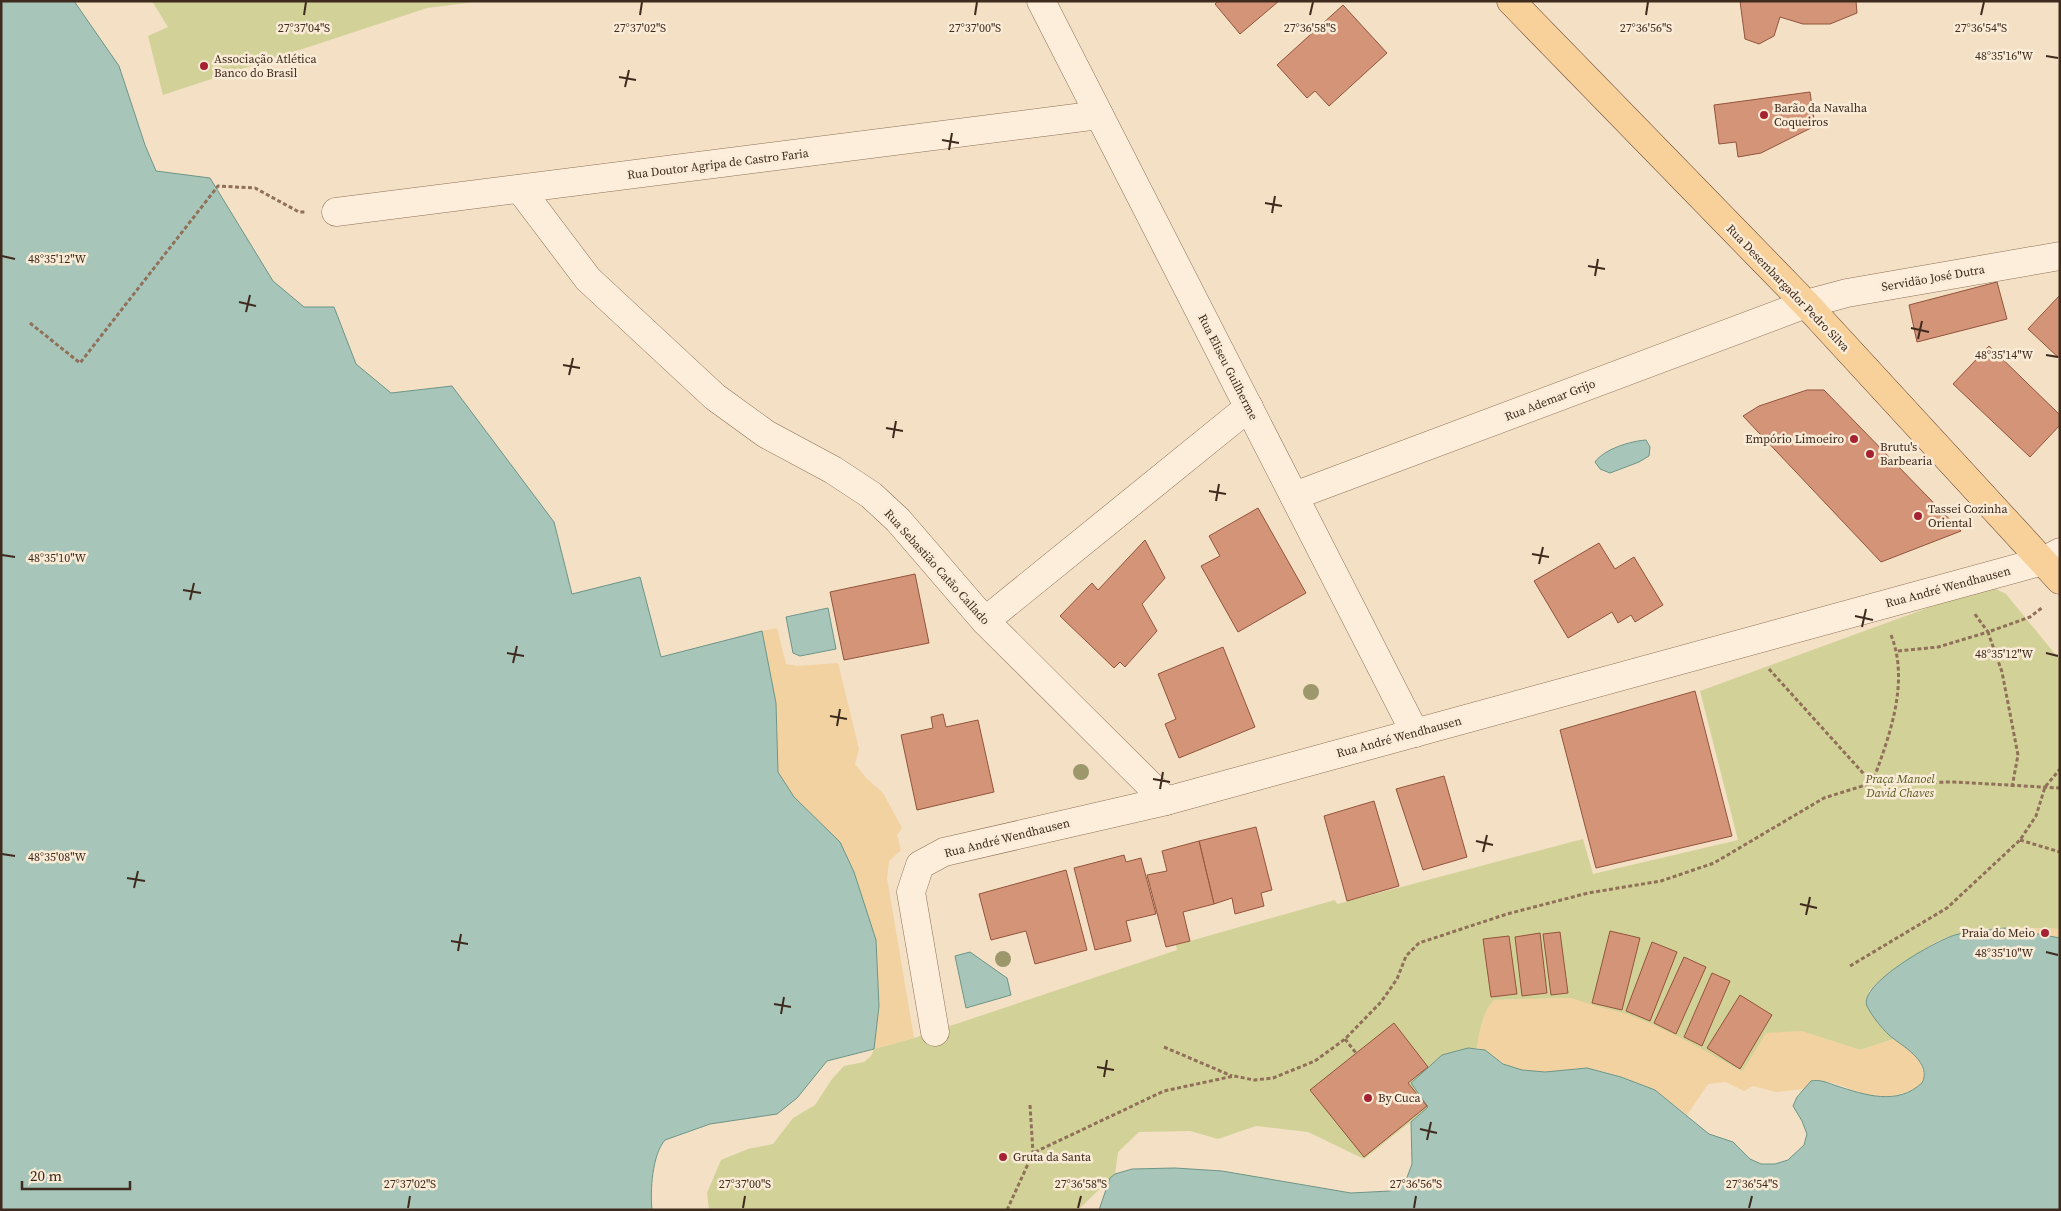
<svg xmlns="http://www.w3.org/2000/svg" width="2061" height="1211" viewBox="0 0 2061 1211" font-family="'Source Serif 4',serif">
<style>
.green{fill:#d2d298}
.sand{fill:#f1d2a0}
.water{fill:#a7c6b9;stroke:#6d9587}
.building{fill:#d49478;stroke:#92543c}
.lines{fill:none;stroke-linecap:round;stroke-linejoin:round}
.street-casing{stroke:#907059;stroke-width:29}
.primary-casing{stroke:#5e3e2d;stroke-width:29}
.path{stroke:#907059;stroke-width:3;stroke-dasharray:4 2.5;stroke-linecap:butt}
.street{stroke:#fceeda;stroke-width:28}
.primary{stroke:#f8d09a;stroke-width:28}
.tree{fill:#9c986c}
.ticks{fill:none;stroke:#3f2a1e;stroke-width:2}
.poi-dot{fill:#a52232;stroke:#f9ebd6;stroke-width:2}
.labels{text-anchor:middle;stroke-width:5;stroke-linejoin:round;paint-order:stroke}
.poi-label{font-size:12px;fill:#3f2a1e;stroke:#f9ebd6;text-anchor:start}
.street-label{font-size:12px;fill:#3f2a1e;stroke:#f9ebd6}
.park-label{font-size:12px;font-style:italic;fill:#555d23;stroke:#f9ebd6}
.ticks-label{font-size:12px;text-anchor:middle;fill:#3f2a1e;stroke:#f9ebd6;stroke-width:5;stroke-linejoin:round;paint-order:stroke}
</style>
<rect width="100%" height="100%" fill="#f3e0c5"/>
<g class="green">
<polygon points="152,1 483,1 427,8 163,95 148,36 168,27"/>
<path d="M 1985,587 L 1994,588 L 2006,594 L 2060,660 L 2060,929 C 2023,928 1980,924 1945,938 C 1932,943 1920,952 1909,960 C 1895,969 1881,979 1869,991 L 1867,1006 L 1882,1028 L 1894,1039 L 1860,1050 L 1801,1031 L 1743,1072 L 1686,1041 L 1629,1015 L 1595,1007 L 1571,998 L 1494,1000 C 1482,1013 1480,1031 1477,1048 L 1468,1048 L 1442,1055 L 1411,1083 L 1429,1107 L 1364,1159 L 1308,1132 L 1256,1126 L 1218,1139 L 1190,1131 L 1139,1132 L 1118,1152 L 1115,1174 L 1078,1210 L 709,1210 L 707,1193 L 721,1160 L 748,1149 L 773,1144 L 793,1118 L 815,1105 L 832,1079 L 844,1066 L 864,1062 L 871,1056 L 874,1049 L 914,1038 L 1177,950 L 1176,945 L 1335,900 L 1337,904 L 1583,839 L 1593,874 L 1738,840 L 1700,691 Z"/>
</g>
<g class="sand">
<polygon points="777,628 786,664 797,666 838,663 859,749 855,764 867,779 883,793 902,828 897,835 901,850 889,861 887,878 914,1038 874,1049 879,1006 876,940 854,872 840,842 794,797 778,772 776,703 762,631"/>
<polygon points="2005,928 2060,929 2060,938 2053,937"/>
<path d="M 1571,998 C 1590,1005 1610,1009 1629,1015 C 1669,1030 1706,1051 1742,1072 L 1766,1033 L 1801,1031 L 1860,1050 L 1894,1039 C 1909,1046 1924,1062 1924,1079 C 1921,1086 1916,1088 1909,1091 C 1865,1109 1848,1078 1811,1081 L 1804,1089 L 1776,1092 L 1753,1086 L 1744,1091 L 1726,1082 L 1708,1084 L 1687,1115 C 1657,1088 1619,1071 1579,1068 C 1574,1068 1569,1070 1564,1071 C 1550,1073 1535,1072 1521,1070 C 1502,1067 1494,1052 1477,1048 C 1480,1031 1482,1013 1494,1000 Z"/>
</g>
<g class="water">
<path d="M 1,1 L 74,1 L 119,66 L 145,145 L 156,171 L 210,178 L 273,281 L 304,307 L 334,307 L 356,364 L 391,393 L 452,386 L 554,522 L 572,594 L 640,577 L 661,657 L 762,631 L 776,703 L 778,772 L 794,797 L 840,842 L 854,872 L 876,940 L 879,1006 L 874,1049 L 827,1061 L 797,1098 L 777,1114 L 710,1124 L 665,1140 C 652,1155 650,1191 652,1210 L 1,1210 Z"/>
<path d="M 1646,440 L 1650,447 L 1649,456 L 1639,462 L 1610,473 L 1600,469 L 1595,462 C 1604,449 1631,441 1646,440 Z"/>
<polygon points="828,608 836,649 800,656 793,653 786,617"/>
<path d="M 2005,928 L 2060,938 L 2060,1210 L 1099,1210 L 1110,1178 L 1115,1174 L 1132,1169 L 1175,1168 L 1222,1171 L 1351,1193 L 1390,1191 L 1406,1180 L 1412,1164 L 1411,1122 L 1428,1107 L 1411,1083 L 1442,1055 L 1468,1048 L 1485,1050 L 1503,1064 L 1522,1070 L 1545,1072 L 1587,1068 L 1621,1077 L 1655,1090 L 1709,1134 L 1733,1142 L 1750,1159 L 1761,1164 L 1775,1164 L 1788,1160 L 1804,1145 L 1807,1134 L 1802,1121 L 1793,1106 L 1797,1097 L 1811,1081 C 1820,1079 1828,1083 1837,1086 C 1865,1095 1897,1106 1922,1083 C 1932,1064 1906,1048 1894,1039 C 1885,1033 1871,1015 1867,1006 C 1858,984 1937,940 1955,935 C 1971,930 1988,930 2005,928 Z"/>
<polygon points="970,952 1007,978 1011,995 966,1008 955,956"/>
</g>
<g class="building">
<polygon points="1218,1 1279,1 1240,34 1215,4"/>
<polygon points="1740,1 1856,1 1857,13 1830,24 1803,24 1780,17 1774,36 1759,44 1745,39"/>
<polygon points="1343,5 1387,53 1329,106 1315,91 1307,98 1277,65"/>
<polygon points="1810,92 1815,126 1761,153 1738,157 1736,142 1719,144 1714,105"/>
<polygon points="1997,282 2007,319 1917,342 1909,305"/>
<polygon points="2060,295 2060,359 2028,329"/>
<polygon points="1989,346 2060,415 2060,425 2030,457 1953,384"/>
<polygon points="1807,390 1824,390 1961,531 1881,562 1743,416 1759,406"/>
<polygon points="1258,508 1306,593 1238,632 1201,566 1220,556 1209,536"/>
<polygon points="1145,540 1165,578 1142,604 1157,631 1125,667 1120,662 1114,668 1060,616 1092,583 1098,590"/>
<polygon points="1599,543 1615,569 1634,557 1663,605 1635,622 1631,615 1618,623 1612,612 1568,638 1534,581"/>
<polygon points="915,574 929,643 844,660 830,592"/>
<polygon points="1223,647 1255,727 1179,758 1165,724 1176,719 1158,674"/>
<polygon points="1695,691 1732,836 1596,868 1560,730"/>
<polygon points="943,714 946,727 978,720 994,792 917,810 901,735 933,728 931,717"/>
<polygon points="1444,776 1467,857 1423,870 1396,789"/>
<polygon points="1374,801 1399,886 1347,901 1324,816"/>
<polygon points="1256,827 1272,890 1261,893 1264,906 1235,914 1232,898 1214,904 1199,841"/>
<polygon points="1199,841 1214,904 1183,912 1190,941 1166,947 1147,875 1167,871 1162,851"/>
<polygon points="1124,855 1126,862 1141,858 1156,914 1126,921 1131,941 1095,950 1074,868"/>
<polygon points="1066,870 1087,950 1035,964 1026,931 991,940 979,894"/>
<polygon points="1610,931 1640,938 1622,1010 1592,1003"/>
<polygon points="1560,932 1568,993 1551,995 1543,934"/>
<polygon points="1540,933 1547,993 1522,996 1515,937"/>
<polygon points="1509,936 1517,994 1491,997 1483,939"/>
<polygon points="1652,942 1677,952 1650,1021 1626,1011"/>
<polygon points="1684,957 1706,967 1676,1034 1654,1023"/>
<polygon points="1712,973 1730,981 1702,1046 1684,1037"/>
<polygon points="1740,995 1772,1015 1740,1069 1707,1048"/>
<polygon points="1394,1023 1428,1067 1408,1083 1427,1106 1364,1157 1310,1090"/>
</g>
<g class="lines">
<g class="street-casing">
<g id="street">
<polyline points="1041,1 1415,733"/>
<polyline points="520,189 588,279 715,397 766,434 833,470 871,495 898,520 985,621 1166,801"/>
<polyline points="336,212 1099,115"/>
<polyline points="1294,496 1806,304 1847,293 2060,256"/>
<polyline points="985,621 1249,407"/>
<polyline points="935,1032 911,892 920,865 944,852 1166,801 2043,561 2060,552"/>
</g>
</g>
<g class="primary-casing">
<polyline id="primary" points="1511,1 1806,304 2060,580"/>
</g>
<g class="path">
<polyline points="30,323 80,363 218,186 255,188 299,212 305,212"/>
<polyline points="1898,651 1938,647 1988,632 1974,613"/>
<polyline points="1769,669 1872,783 1954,782 2060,788"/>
<polyline points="2012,787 2018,755 2002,672 1988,632 2030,617 2043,607"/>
<polyline points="2020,840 2060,852"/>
<polyline points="1850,966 1947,908 2020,840 2036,816 2045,787 2060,769"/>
<polyline points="1345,1039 1356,1053"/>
<polyline points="1164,1047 1232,1076"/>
<polyline points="1030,1105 1033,1153"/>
<path d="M 1007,1210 L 1033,1153 L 1164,1091 L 1234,1076 L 1254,1080 L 1273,1078 L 1315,1061 L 1345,1039 L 1381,1002 L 1397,979 L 1406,956 L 1419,943 L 1507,914 L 1588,893 L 1661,881 L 1714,863 L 1824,798 L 1872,783 C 1889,738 1910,682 1891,635"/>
</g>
<use href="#street" class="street"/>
<use href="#primary" class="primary"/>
</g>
<g class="tree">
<circle cx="1311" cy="692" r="8"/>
<circle cx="1081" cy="772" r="8"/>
<circle cx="1003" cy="959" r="8"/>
</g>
<path class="ticks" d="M 304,15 L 306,2M 640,15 L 642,2M 975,15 L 977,2M 1310,15 L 1313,2M 1646,15 L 1648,2M 1981,15 L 1984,2M 2046,56 L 2058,58M 619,77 L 636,80M 625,87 L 629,70M 942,140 L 959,143M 949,150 L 952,133M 1265,203 L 1282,206M 1272,213 L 1275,196M 2,256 L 15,259M 1588,266 L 1605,269M 1595,276 L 1598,259M 239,302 L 256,306M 246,312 L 250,295M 1911,328 L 1929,332M 1918,339 L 1922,321M 2046,355 L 2058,357M 563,365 L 580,368M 569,375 L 573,358M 886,428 L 903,431M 893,438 L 896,421M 1209,491 L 1226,494M 1216,501 L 1219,484M 1532,554 L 1549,557M 2,555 L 15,557M 1539,564 L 1543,547M 183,590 L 201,593M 190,600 L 194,583M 1855,616 L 1873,620M 1862,627 L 1866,609M 507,653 L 524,656M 2046,653 L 2058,656M 513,663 L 517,646M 830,716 L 847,719M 837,726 L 840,709M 1153,779 L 1170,782M 1160,789 L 1163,772M 1476,841 L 1493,845M 1483,852 L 1487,835M 2,854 L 15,856M 127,878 L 145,881M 134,888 L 138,871M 1800,904 L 1817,908M 1806,915 L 1810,897M 451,941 L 468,944M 458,951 L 461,934M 2046,952 L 2058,955M 774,1004 L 791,1007M 781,1014 L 784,997M 1097,1067 L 1114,1070M 1104,1077 L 1107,1060M 1420,1129 L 1437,1133M 1427,1140 L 1431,1122M 408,1208 L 410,1196M 743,1208 L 745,1196M 1078,1208 L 1081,1196M 1414,1208 L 1416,1196M 1749,1208 L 1752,1196"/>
<g class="poi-dot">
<circle cx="204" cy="66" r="5"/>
<circle cx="1764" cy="115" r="5"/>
<circle cx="1854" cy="439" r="5"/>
<circle cx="1870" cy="454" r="5"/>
<circle cx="1918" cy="516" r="5"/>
<circle cx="2045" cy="933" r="5"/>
<circle cx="1368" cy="1098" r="5"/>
<circle cx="1003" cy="1157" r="5"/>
</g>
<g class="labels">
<g class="poi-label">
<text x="214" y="63">Associação Atlética<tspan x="214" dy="14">Banco do Brasil</tspan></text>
<text x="1774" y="112">Barão da Navalha<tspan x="1774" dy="14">Coqueiros</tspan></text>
<text x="1844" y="443" text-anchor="end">Empório Limoeiro</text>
<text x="1880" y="451">Brutu's<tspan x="1880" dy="14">Barbearia</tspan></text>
<text x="1928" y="513">Tassei Cozinha<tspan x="1928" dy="14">Oriental</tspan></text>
<text x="2035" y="937" text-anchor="end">Praia do Meio</text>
<text x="1378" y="1102">By Cuca</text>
<text x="1013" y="1161">Gruta da Santa</text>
</g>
<g class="street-label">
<text transform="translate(718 164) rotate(-7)" y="4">Rua Doutor Agripa de Castro Faria</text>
<text transform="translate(1933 278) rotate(-10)" y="4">Servidão José Dutra</text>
<text transform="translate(1788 288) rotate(46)" y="4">Rua Desembargador Pedro Silva</text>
<text transform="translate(1228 367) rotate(63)" y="4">Rua Eliseu Guilherme</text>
<text transform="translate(1550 400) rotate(-21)" y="4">Rua Ademar Grijo</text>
<text transform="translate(937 567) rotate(48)" y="4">Rua Sebastião Catão Callado</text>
<text transform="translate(1948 587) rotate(-15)" y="4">Rua André Wendhausen</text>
<text transform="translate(1399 737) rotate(-15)" y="4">Rua André Wendhausen</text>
<text transform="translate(1007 838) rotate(-14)" y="4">Rua André Wendhausen</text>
</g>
<g class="park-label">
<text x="1900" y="783">Praça Manoel<tspan x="1900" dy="14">David Chaves</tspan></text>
</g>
</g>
<g class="ticks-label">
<text x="304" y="32">27°37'04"S</text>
<text x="640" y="32">27°37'02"S</text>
<text x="975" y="32">27°37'00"S</text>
<text x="1310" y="32">27°36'58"S</text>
<text x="1646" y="32">27°36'56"S</text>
<text x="1981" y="32">27°36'54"S</text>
<text x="2004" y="60">48°35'16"W</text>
<text x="57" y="263">48°35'12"W</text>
<text x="2004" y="359">48°35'14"W</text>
<text x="57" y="562">48°35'10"W</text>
<text x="2004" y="658">48°35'12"W</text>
<text x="57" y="861">48°35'08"W</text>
<text x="2004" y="957">48°35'10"W</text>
<text x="410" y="1188">27°37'02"S</text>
<text x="745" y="1188">27°37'00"S</text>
<text x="1081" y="1188">27°36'58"S</text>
<text x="1416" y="1188">27°36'56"S</text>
<text x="1752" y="1188">27°36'54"S</text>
</g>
<rect width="2061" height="1211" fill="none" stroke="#3f2a1e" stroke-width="5"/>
<path d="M22 1181v8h108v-8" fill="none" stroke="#3f2a1e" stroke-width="2.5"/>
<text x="30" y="1181" font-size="15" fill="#3f2a1e" stroke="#f9ebd6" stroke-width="4" paint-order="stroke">20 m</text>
</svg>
